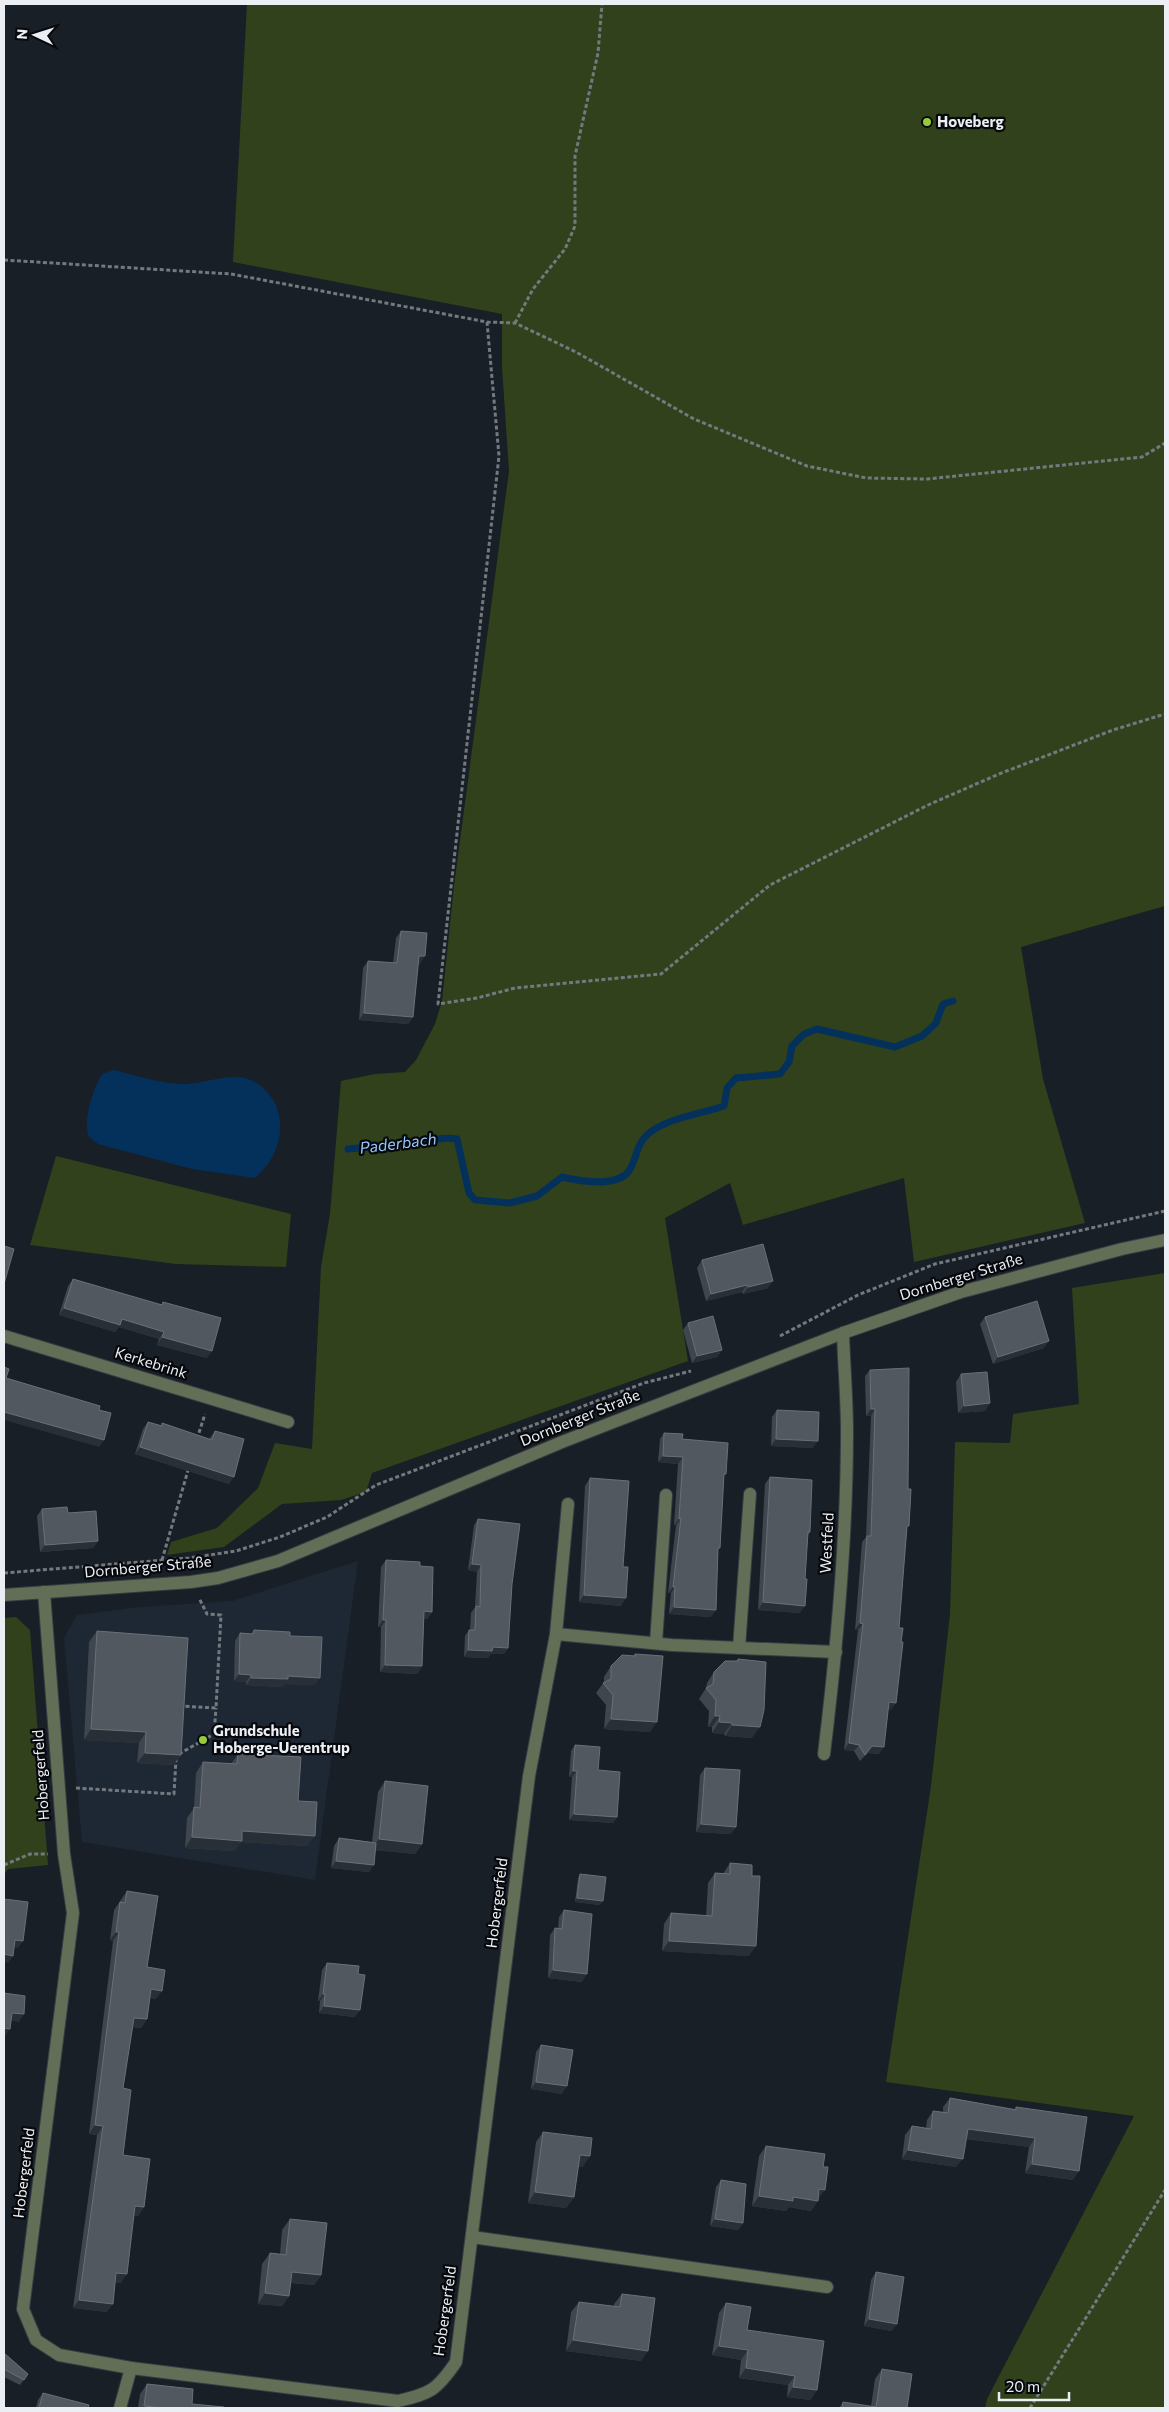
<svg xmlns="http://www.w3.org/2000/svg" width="1169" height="2412" viewBox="0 0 1169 2412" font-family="Commissioner,sans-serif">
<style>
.built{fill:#1d2834}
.green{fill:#31411b}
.water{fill:#04315c}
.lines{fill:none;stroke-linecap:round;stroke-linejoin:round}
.stream{stroke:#04315c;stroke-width:7}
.minor-casing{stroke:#363c43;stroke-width:14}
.path{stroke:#73797f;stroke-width:3;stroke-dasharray:4 2.5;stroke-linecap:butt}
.minor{stroke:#636e56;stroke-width:12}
.wall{fill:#3f464e}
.shaded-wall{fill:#282f36}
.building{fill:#51585f;stroke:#6a7077}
.poi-dot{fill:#95cc3b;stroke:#06080c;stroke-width:2}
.labels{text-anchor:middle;stroke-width:4.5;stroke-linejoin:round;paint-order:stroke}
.poi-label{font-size:15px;font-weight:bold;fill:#ebeff4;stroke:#06080c;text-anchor:start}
.street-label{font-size:15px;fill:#ebeff4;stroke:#06080c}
.water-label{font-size:16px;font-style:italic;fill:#95c7fe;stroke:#06080c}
</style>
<rect width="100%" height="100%" fill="#181f26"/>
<polygon class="built" points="358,1561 315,1880 82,1842 64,1638 77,1615 140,1607 232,1601"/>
<g class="green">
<polygon points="247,4 1165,4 1165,906 1021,947 1043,1079 1085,1223 914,1262 904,1178 743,1225 730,1183 665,1218 688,1361 372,1473 366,1492 341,1500 282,1504 224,1547 167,1555 171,1542 217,1528 258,1488 275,1443 312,1449 321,1267 330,1214 341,1081 375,1074 405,1072 416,1060 426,1041 435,1024 442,1001 454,886 509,471 502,367 502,314 233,262"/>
<polygon points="56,1156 291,1214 286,1267 176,1264 30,1245"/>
<polygon points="1165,1273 1165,2408 985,2408 987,2399 1134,2116 886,2082 931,1786 950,1614 955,1442 1010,1443 1013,1414 1079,1404 1072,1288"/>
<polygon points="16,1617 30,1630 48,1865 8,1869 4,1875 4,1618"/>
</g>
<path class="water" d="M 114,1070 C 137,1076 162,1084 186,1084 C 217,1082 244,1065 268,1093 C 276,1103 280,1113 280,1125 C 281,1146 271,1164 255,1178 L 192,1169 L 98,1144 L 88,1136 C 84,1116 92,1092 102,1074 Z"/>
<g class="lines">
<path class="stream" d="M 348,1149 C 369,1147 390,1145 411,1144 C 427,1142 442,1136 457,1139 L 469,1193 L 475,1200 L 510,1203 L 537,1196 L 562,1177 C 580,1181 616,1188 629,1171 C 637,1159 636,1144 648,1134 C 666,1118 701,1114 724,1106 L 727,1088 L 736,1078 L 780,1074 L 789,1062 L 792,1046 L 804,1034 L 817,1029 L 895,1047 L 922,1036 L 936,1023 L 943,1004 L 953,1001"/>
<g class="minor-casing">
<g id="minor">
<polyline points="4,1336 288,1422"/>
<path d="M 44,1592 L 64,1854 L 73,1913 L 23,2309 L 36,2340 L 59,2355 L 131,2368 L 398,2401 C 430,2394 437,2390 456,2362 L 529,1776 L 556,1634 L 568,1504"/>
<polyline points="4,1595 191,1582 218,1578 278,1561 562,1442 843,1333 961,1292 1122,1249 1165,1240"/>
<polyline points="556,1634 672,1645 836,1652"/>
<polyline points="656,1643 666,1495"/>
<polyline points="739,1648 750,1494"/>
<path d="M 824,1754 C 837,1647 847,1540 847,1432 C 847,1399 844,1366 843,1333"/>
<polyline points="472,2237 827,2287"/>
<polyline points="120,2408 131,2368"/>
</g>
</g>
<g class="path">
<polyline points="4,260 231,274 487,322 515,323 576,352 694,419 807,466 866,478 927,479 1142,457 1165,443"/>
<polyline points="487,322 499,456 438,1004 477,998 515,988 661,974 770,885 928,805 999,774 1113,730 1165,714"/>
<polyline points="515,323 533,289 565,249 575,226 575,156 598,53 602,4"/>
<polyline points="780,1336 858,1295 935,1264 1165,1211"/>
<polyline points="197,1439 205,1414"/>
<polyline points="162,1560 189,1467"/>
<polyline points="4,1573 189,1558 236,1551 280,1537 327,1517 376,1485 644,1383 691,1371"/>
<polyline points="179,1706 216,1708 221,1615 207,1614 199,1598"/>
<polyline points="179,1754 214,1734 216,1708"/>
<polyline points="76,1788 174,1794 176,1759"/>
<polyline points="4,1865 30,1854 48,1854"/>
<polyline points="1030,2408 1165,2190"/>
</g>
<use href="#minor" class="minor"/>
</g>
<g class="wall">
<polygon points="401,931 420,964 418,964 413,1017 408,1024 359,1020 363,968 368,961 393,963 396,938"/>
<polygon points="702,1260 768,1288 743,1294 742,1292 706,1301 697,1268"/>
<polygon points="73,1279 161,1305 163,1302 207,1358 157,1345 159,1339 119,1327 115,1332 59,1315 68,1286"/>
<polygon points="985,1317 1044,1348 993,1364 980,1324"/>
<polygon points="688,1323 722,1350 717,1357 692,1363 683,1330"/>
<polygon points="870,1370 907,1530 891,1710 888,1709 879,1754 868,1753 860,1761 854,1751 844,1750 858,1630 855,1630 862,1542 866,1537 871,1416 866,1416 865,1376"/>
<polygon points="961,1374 990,1403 985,1411 958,1413 956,1382"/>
<polygon points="777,1410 813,1448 771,1446 772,1417"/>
<polygon points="148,1422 161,1426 162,1423 209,1439 215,1431 229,1484 135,1454 143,1429"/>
<polygon points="664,1433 682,1439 724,1478 718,1551 711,1617 669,1614 671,1593 668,1593 676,1525 674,1525 678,1464 658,1462 660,1439"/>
<polygon points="770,1477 810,1532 808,1535 800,1613 758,1610 765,1484"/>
<polygon points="590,1478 621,1606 579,1602 585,1486"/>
<polygon points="42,1509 68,1513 98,1541 93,1548 40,1552 37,1516"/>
<polygon points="478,1519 512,1584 508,1648 504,1654 491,1654 488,1658 464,1657 465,1636 469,1630 470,1630 471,1613 475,1607 477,1572 468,1570 474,1525"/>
<polygon points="386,1560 420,1566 432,1612 427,1619 424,1619 422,1666 417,1674 380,1672 381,1627 378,1627 381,1567"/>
<polygon points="254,1630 290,1636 315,1685 285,1684 283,1687 246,1685 246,1682 234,1681 235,1641 240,1633 251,1634"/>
<polygon points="97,1631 181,1755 173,1765 137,1763 139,1743 84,1740 89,1642"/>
<polygon points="635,1654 650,1732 604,1729 606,1705 596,1693 604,1682 604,1677 611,1666 633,1656"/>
<polygon points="738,1659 752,1738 725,1736 724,1734 712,1733 712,1727 708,1727 709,1711 699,1699 706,1688 707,1683 714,1672 736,1661"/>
<polygon points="575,1745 617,1817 613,1823 569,1820 572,1777 569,1777 571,1751"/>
<polygon points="238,1754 298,1801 307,1846 241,1842 234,1851 185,1848 187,1818 194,1808 196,1773 203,1762 231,1764"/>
<polygon points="705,1768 731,1834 696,1832 700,1775"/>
<polygon points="385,1781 422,1844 415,1854 376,1850 369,1872 331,1868 334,1846 339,1838 372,1842 378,1792"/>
<polygon points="730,1863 749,1956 662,1951 664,1924 671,1913 706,1916 708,1883 715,1873 723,1874"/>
<polygon points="580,1874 600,1905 575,1902 578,1878"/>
<polygon points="127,1891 156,1999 150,1998 147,2019 141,2028 132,2027 123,2088 123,2155 144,2207 138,2216 134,2215 121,2283 115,2282 107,2312 73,2308 97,2135 89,2134 113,1941 110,1940 114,1910"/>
<polygon points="564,1910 582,1982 548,1978 550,1935 555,1928 558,1929 559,1917"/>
<polygon points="327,1963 355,2017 319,2013 320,2001 318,2001 322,1970"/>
<polygon points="541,2045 562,2094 531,2089 536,2052"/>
<polygon points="950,2098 1015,2109 1016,2107 1073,2180 1025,2173 1029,2147 966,2139 956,2167 902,2159 905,2135 912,2126 926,2128 927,2120 933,2111 943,2112 943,2107"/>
<polygon points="543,2132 583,2167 578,2166 574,2197 566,2208 528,2203 536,2142"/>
<polygon points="766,2146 818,2199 811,2211 789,2207 786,2211 752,2206 759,2156"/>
<polygon points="721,2180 743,2223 738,2230 710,2226 716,2187"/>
<polygon points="290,2219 321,2275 314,2285 291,2283 289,2296 282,2306 258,2304 262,2264 270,2253 280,2254 282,2230"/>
<polygon points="876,2272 892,2331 864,2326 871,2280"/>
<polygon points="622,2294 641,2361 566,2351 571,2312 579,2302 614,2307 614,2304"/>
<polygon points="726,2303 747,2330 817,2390 810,2400 787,2397 788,2385 739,2378 741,2360 712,2355 719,2313"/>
<polygon points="4,2353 28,2374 20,2385 4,2377"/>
<polygon points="882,2369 907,2408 842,2408 871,2406 875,2379"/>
<polygon points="147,2384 192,2404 224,2408 138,2408 140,2394"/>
<polygon points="43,2393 88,2408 36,2408 38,2400"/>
<polygon points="843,2402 842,2408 839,2408"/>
</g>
<g class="shaded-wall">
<polygon points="419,956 425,956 420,964 414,963"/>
<polygon points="364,1013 413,1017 408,1024 359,1020"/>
<polygon points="773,1281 768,1288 743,1294 748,1287"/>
<polygon points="747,1285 742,1292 706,1301 711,1294"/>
<polygon points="64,1308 122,1319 164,1332 159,1339 119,1327 115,1332 59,1315"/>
<polygon points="162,1337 212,1351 207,1358 157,1345"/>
<polygon points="1049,1341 1044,1348 993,1364 998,1357"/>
<polygon points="722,1350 717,1357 692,1363 697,1356"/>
<polygon points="990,1403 985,1411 958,1413 964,1406"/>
<polygon points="871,1409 875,1409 871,1416 866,1416"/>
<polygon points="4,1412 104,1440 99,1447 4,1420"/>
<polygon points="776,1439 818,1441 813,1448 771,1446"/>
<polygon points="140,1447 234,1477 229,1484 135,1454"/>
<polygon points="663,1456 683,1457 678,1464 658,1462"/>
<polygon points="681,1518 676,1525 674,1525 679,1519"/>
<polygon points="98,1541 93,1548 40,1552 45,1545"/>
<polygon points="472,1564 481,1565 477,1572 468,1570"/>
<polygon points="673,1587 675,1587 671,1593 668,1593"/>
<polygon points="584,1595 626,1598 621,1606 579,1602"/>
<polygon points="763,1602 805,1606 800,1613 758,1610"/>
<polygon points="674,1607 716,1610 711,1617 669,1614"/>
<polygon points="424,1611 432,1612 427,1619 419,1619"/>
<polygon points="383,1620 386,1620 381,1627 378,1627"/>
<polygon points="860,1623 863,1624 858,1630 855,1630"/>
<polygon points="493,1647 508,1648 504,1654 491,1654 488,1658 464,1657 468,1650"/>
<polygon points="385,1665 422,1666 417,1674 380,1672"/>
<polygon points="239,1674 251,1675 246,1682 234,1681"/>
<polygon points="288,1676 320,1678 315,1685 285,1684 283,1687 246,1685 251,1678"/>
<polygon points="889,1702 896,1703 891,1710 884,1709"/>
<polygon points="715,1716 720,1716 712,1727 708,1727"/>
<polygon points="611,1719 657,1722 650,1732 604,1729"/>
<polygon points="719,1722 732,1723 724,1734 712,1733"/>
<polygon points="732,1725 760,1727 752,1738 725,1736"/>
<polygon points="91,1729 146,1732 139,1743 84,1740"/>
<polygon points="849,1743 859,1745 854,1751 844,1750"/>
<polygon points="872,1746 884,1747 879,1754 868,1753 860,1761"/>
<polygon points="145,1753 181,1755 173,1765 137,1763"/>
<polygon points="573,1771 577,1771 572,1777 569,1777"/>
<polygon points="574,1814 617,1817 613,1823 569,1820"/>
<polygon points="701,1824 736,1827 731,1834 696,1832"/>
<polygon points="242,1831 315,1836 307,1846 241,1842 234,1851 185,1848 192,1837"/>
<polygon points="379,1839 422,1844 415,1854 371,1850"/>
<polygon points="336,1861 374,1865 369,1872 331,1868"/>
<polygon points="577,1898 603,1901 600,1905 575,1902"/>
<polygon points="116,1932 119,1932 113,1941 110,1940"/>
<polygon points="15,1940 23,1941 18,1948 10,1947"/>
<polygon points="669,1941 756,1946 749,1956 662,1951"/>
<polygon points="4,1954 13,1956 8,1963 4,1962"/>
<polygon points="553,1970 587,1974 582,1982 548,1978"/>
<polygon points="151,1989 162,1991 156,1999 145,1998"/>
<polygon points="323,1994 325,1994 320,2001 318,2001"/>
<polygon points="324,2006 360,2010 355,2017 319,2013"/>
<polygon points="12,2013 24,2014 19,2022 7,2020"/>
<polygon points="134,2018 147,2019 141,2028 128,2026"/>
<polygon points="4,2028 10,2029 5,2036 4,2036"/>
<polygon points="536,2082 567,2086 562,2094 531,2089"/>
<polygon points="95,2125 103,2126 97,2135 89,2134"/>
<polygon points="968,2129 1035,2138 1029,2147 961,2138"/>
<polygon points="908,2150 963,2159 956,2167 902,2159"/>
<polygon points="580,2155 590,2156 583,2167 572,2165"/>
<polygon points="1032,2164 1079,2171 1073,2180 1025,2173"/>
<polygon points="819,2189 825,2190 818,2199 813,2198"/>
<polygon points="535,2192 574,2197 566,2208 528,2203"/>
<polygon points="759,2196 793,2197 818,2201 811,2211 789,2207 786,2211 752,2206"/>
<polygon points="135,2206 144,2207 138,2216 129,2215"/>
<polygon points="715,2219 743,2223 738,2230 710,2226"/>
<polygon points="292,2272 321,2275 314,2285 285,2282"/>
<polygon points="116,2273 127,2274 121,2283 110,2281"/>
<polygon points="265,2293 289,2296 282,2306 258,2304"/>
<polygon points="79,2300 113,2304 107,2312 73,2308"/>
<polygon points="869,2319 897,2324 892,2331 864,2326"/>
<polygon points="573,2340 648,2351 641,2361 566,2351"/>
<polygon points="719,2346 748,2350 741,2360 712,2355"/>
<polygon points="746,2368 795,2376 788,2385 739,2378"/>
<polygon points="793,2387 817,2390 810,2400 787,2397"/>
<polygon points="144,2406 163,2408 143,2408"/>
</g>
<g class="building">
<polygon points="401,931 427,933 425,956 419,956 413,1017 364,1013 368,961 397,963"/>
<polygon points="763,1244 773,1281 748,1287 747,1285 711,1294 702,1260"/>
<polygon points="4,1246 14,1249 4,1284"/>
<polygon points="73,1279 162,1305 163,1302 221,1318 212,1351 162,1337 164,1332 122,1319 120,1325 64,1308"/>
<polygon points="1037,1301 1049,1341 998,1357 985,1317"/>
<polygon points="713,1316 722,1350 697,1356 688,1323"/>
<polygon points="4,1367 9,1369 6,1378 100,1406 99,1410 111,1413 104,1440 4,1412"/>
<polygon points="909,1368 908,1489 911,1489 909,1526 907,1526 899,1628 903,1628 901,1642 903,1642 896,1703 889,1702 884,1747 872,1746 865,1755 859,1745 849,1743 863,1624 860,1623 867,1536 871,1536 875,1409 871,1409 870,1370"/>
<polygon points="987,1372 990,1403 964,1406 961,1374"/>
<polygon points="777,1410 819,1412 818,1441 776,1439"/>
<polygon points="148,1422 162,1426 162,1423 212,1440 215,1431 244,1439 234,1477 140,1447"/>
<polygon points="664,1433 683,1434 682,1439 728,1443 726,1474 724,1474 720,1548 718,1548 716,1610 674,1607 675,1587 673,1587 681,1518 679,1519 683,1457 663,1456"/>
<polygon points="770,1477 812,1480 810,1532 808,1532 805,1579 807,1579 805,1606 763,1602"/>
<polygon points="590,1478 629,1481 623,1567 628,1567 626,1598 584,1595"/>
<polygon points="67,1507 68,1513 96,1511 98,1541 45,1545 42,1509"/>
<polygon points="478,1519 520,1524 512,1584 508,1648 493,1647 492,1651 468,1650 469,1630 475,1630 476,1606 480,1607 481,1565 472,1564"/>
<polygon points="386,1560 420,1562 420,1566 433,1567 432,1612 424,1611 422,1666 385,1665 386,1620 383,1620"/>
<polygon points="254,1630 290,1632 290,1636 322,1637 320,1678 288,1676 288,1679 251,1678 251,1675 239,1674 240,1633 253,1634"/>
<polygon points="97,1631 188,1638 181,1755 145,1753 146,1732 91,1729"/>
<polygon points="635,1654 663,1656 657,1722 611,1719 613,1695 603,1683 611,1679 611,1666 622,1655 635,1656"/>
<polygon points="738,1659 766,1662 764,1710 760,1727 732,1725 732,1723 719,1722 720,1716 715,1716 716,1700 706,1688 713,1684 714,1672 725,1661 738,1661"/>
<polygon points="575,1745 600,1747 598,1770 620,1772 617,1817 574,1814 577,1771 573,1771"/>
<polygon points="238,1754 301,1757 298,1801 317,1802 315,1836 242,1831 242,1841 192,1837 194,1807 200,1808 203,1762 237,1764"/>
<polygon points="705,1768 740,1770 736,1827 701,1824"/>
<polygon points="385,1781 428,1786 422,1844 379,1839"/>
<polygon points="339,1838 376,1843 374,1865 336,1861"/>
<polygon points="730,1863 752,1865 752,1876 760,1876 756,1946 669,1941 671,1913 712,1916 715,1873 730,1874"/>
<polygon points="580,1874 606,1877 603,1901 577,1898"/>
<polygon points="127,1891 158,1896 147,1967 165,1970 162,1991 151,1989 147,2019 134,2018 123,2088 131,2090 123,2155 150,2159 144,2207 135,2206 127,2274 116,2273 113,2304 79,2300 103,2126 95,2125 119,1932 116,1932 120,1902 125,1903"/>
<polygon points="4,1899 28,1902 23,1941 15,1940 13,1956 4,1954"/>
<polygon points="564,1910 592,1914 587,1974 553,1970 555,1928 562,1929"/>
<polygon points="327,1963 359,1966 358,1974 365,1975 360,2010 324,2006 325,1994 323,1994"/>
<polygon points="4,1993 25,1996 24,2014 12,2013 10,2029 4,2028"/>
<polygon points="541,2045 573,2050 567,2086 536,2082"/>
<polygon points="950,2098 1016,2110 1016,2107 1087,2117 1079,2171 1032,2164 1035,2138 968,2129 963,2159 908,2150 912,2126 931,2129 933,2111 948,2113"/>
<polygon points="543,2132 592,2138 590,2156 580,2155 574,2197 535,2192"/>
<polygon points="766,2146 825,2154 823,2167 828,2167 825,2190 819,2189 818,2201 793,2197 793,2201 759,2196"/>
<polygon points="721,2180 746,2184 743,2223 715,2219"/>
<polygon points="290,2219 327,2223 321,2275 292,2272 289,2296 265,2293 270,2253 286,2255"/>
<polygon points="876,2272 904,2277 897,2324 869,2319"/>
<polygon points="622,2294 655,2298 648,2351 573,2340 579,2302 620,2307"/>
<polygon points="726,2303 751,2307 747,2330 824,2341 817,2390 793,2387 795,2376 746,2368 748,2350 719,2346"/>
<polygon points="4,2353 28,2374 24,2380 4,2369 4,2370"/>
<polygon points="882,2369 912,2374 907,2408 842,2408 843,2402 876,2407"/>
<polygon points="147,2384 193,2389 192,2404 224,2407 224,2408 163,2408 144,2406"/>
<polygon points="43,2393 89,2405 88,2408 39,2408"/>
</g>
<g class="poi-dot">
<circle cx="927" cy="122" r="5"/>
<circle cx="203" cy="1740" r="5"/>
</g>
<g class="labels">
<g class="poi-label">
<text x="937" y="127">Hoveberg</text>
<text x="213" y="1736">Grundschule<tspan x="213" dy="17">Hoberge-Uerentrup</tspan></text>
</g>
<g class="street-label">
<text transform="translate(961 1277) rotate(-17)" y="5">Dornberger Straße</text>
<text transform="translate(151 1363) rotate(17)" y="5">Kerkebrink</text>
<text transform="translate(580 1418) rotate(-22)" y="5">Dornberger Straße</text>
<text transform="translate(827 1543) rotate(-87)" y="5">Westfeld</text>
<text transform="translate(148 1567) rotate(-5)" y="5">Dornberger Straße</text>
<text transform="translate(41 1775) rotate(-94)" y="5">Hobergerfeld</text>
<text transform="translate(497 1903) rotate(-83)" y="5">Hobergerfeld</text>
<text transform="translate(24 2173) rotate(-83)" y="5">Hobergerfeld</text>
<text transform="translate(445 2311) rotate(-82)" y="5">Hobergerfeld</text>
</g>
<g class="water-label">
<text transform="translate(398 1143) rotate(-7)" y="6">Paderbach</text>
</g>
</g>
<rect width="1169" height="2412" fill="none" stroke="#ebeff4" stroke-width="10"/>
<g transform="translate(35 35) rotate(274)" stroke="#06080c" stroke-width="4" paint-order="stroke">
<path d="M0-4L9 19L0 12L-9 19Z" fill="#ebeff4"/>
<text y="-8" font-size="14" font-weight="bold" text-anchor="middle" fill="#ebeff4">N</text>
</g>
<path d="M999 2392v8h70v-8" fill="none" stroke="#ebeff4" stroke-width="2.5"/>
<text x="1006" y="2392" font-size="15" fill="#ebeff4" stroke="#06080c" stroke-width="4" paint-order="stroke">20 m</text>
</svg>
